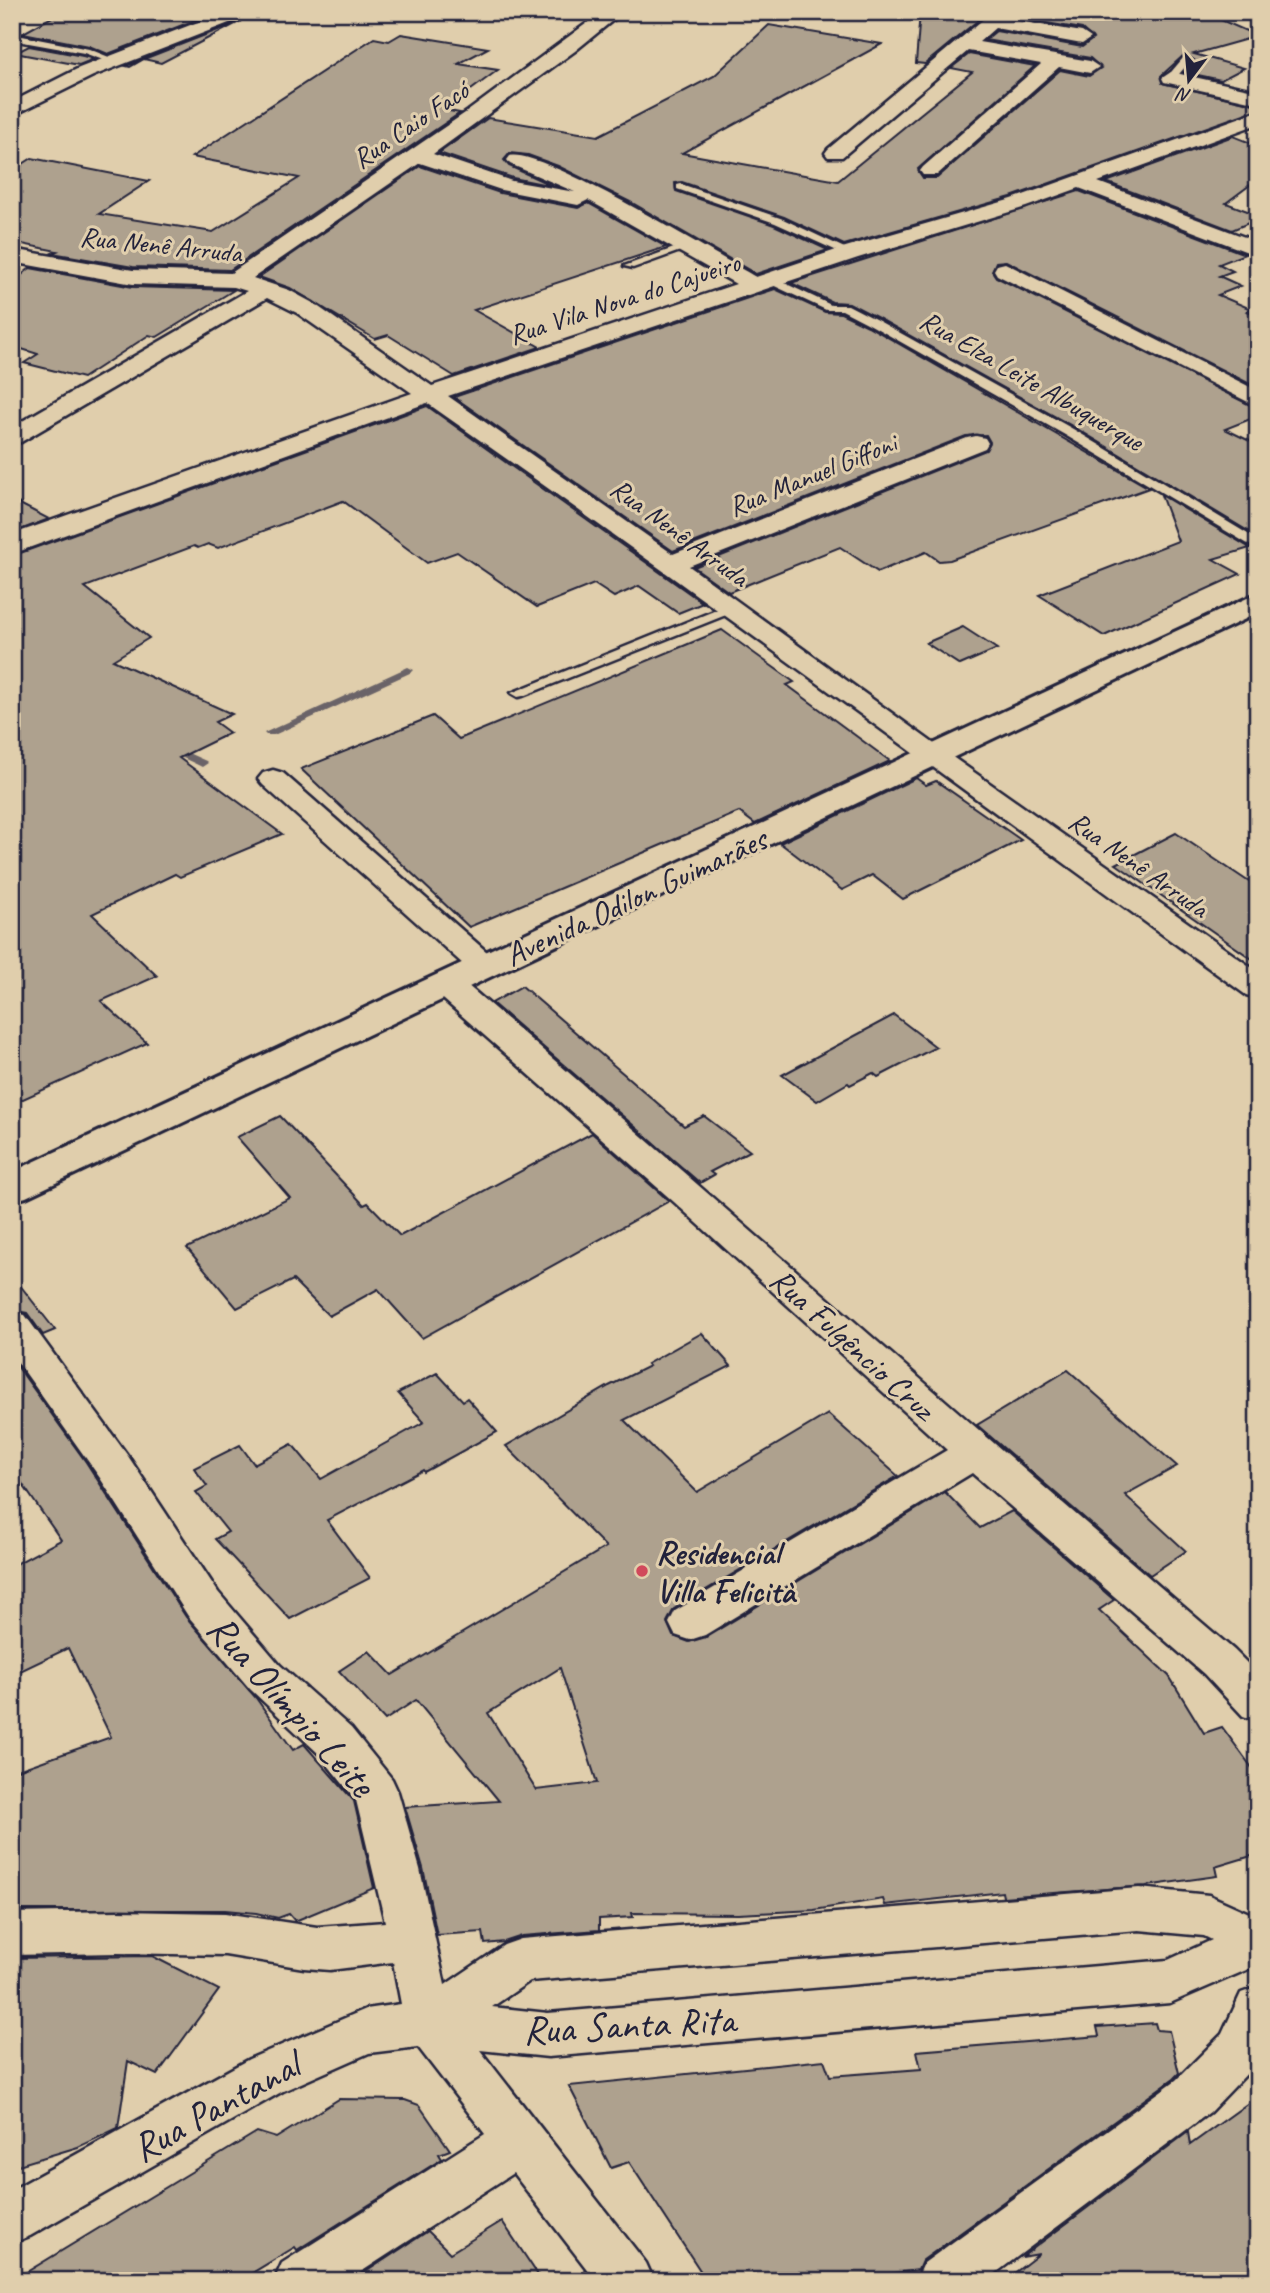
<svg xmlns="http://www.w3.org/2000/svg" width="1270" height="2293" viewBox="0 0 1270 2293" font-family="Caveat,sans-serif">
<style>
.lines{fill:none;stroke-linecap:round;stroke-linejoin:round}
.stream{fill:#6b6467;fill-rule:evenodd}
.building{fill:#aea18e;stroke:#22223b;stroke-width:2;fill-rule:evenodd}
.service-casing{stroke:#22223b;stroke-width:5}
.minor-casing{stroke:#22223b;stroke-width:5}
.tertiary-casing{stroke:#22223b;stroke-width:6}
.service{fill:#e0ceac;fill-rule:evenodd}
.minor{fill:#e0ceac;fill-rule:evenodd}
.tertiary{fill:#e0ceac;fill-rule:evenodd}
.poi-dot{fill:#d1495b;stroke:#e0ceac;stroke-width:2.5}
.labels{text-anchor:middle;stroke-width:6;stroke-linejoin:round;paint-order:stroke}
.far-street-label{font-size:28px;fill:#22223b;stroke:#e0ceac}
.street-label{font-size:33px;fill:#22223b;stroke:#e0ceac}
.poi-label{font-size:33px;font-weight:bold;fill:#22223b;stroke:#e0ceac;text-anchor:start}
.near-street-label{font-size:40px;fill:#22223b;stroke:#e0ceac}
</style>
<rect width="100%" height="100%" fill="#e0ceac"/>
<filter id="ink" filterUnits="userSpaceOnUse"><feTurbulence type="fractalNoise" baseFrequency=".0143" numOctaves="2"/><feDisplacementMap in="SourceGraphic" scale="14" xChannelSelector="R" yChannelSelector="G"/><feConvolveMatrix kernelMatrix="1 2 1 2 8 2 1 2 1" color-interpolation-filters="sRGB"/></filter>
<g filter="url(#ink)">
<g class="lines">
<g class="stream">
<polygon points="408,667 414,670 412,672 274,735 266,735 264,733"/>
<polygon points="168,744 206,761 208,763 202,767 198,765 164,749 162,747"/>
</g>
</g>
<g class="building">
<polygon points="61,12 216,12 108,54 89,46 23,33"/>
<polygon points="920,12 988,12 925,64 916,63"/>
<polygon points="1014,12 1203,12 1258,36 1194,54 1244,68 1221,80 1184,72 1194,60 1184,55 1161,76 1162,83 1258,105 1258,109 1011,197 844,245 784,217 682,182 675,183 676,191 774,225 828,250 756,274 632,203 558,166 528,155 510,153 504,160 509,166 553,186 513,178 439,153 488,118 598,136 714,76 769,25 882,44 682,153 838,181 972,72 951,68 969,54 1035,66 918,169 923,178 937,178 1060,70 1089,76 1101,68 1090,58 985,40 996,31 1082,47 1093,39 1082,29 1011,17"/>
<polygon points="241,21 161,63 144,59 130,67 126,66"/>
<polygon points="401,34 488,48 458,64 498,70 444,110 460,113 230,270 133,267 52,253 57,251 12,242 12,171 32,158 149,181 99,214 213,232 299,178 192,157 374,38 389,41"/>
<polygon points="29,46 83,56 94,59 79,65 15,53"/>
<polygon points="1233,136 1258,146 1258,179 1226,203 1258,215 1258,219 1232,230 1106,182"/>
<polygon points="420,166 500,193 578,208 588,203 666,247 474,310 540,347 454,376 388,335 375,339 290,288 259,277"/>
<polygon points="1079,191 1245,254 1219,264 1233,271 1219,276 1241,286 1218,295 1251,309 1247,311 1258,315 1258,388 1006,261 996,262 992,271 996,277 1258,409 1258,416 1225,429 1258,445 1258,537 1074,427 878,318 849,303 832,302 791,283"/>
<polygon points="30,268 133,287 234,290 157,337 149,335 83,378 24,363 38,354 12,346 12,283"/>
<polygon points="775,289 825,312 841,313 868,326 1149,488 950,560 939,561 926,552 878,572 840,547 729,592 694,567 986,450 990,442 986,435 966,436 673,551 454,397"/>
<polygon points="427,406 703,603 678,613 639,586 614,597 594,584 537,607 457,552 427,563 343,501 218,548 208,544 198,548 194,546 85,587 149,638 113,660 232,714 215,722 230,733 179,758 282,834 180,877 175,874 92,914 157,976 101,1001 147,1043 12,1104 12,556"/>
<polygon points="1161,495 1250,548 1213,559 1240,574 1104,636 1039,595 1178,541"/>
<polygon points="12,500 49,519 12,533"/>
<polygon points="963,627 997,649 960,665 926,643"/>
<polygon points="722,630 794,682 787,685 890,761 755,824 739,812 469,927 301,769 433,716 459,739"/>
<polygon points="916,778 926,785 936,781 1021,840 903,899 872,875 842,890 780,843"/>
<polygon points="1176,833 1258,888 1258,963 1116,864"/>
<polygon points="522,986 684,1126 704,1116 750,1151 710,1172 714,1175 700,1183 492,1003"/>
<polygon points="894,1015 936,1047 878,1077 873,1073 850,1085 848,1083 817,1101 782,1075"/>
<polygon points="280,1116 364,1205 368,1203 400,1236 592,1133 669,1201 422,1338 378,1289 329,1316 293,1280 237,1308 187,1248 290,1198 237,1137"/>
<polygon points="12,1275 55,1330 43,1335 27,1313 12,1310"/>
<path d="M 702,1333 L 731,1366 L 624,1420 L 697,1492 L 828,1414 L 898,1476 L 674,1609 L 667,1622 L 673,1636 L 689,1642 L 706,1637 L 945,1492 L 980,1528 L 1012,1511 L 1114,1600 L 1099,1610 L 1169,1676 L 1204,1733 L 1222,1727 L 1258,1776 L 1258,1854 L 1215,1867 L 1217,1876 L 1146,1886 L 1003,1897 L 1002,1892 L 885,1905 L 883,1899 L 814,1910 L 738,1914 L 632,1913 L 633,1917 L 599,1919 L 599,1930 L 522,1936 L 504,1942 L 485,1944 L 483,1932 L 437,1935 L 423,1868 L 405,1807 L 499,1801 L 416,1700 L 385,1720 L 339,1671 L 369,1651 L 392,1675 L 606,1547 L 506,1446 L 609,1386 L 649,1366 L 647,1364 ZM 560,1668 L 597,1783 L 536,1790 L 488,1713 Z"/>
<polygon points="12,1359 86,1462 186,1617 256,1698 293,1750 304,1744 354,1801 374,1888 295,1921 289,1914 278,1918 256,1913 225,1910 12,1910 12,1772 111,1737 68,1648 12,1675 12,1566 61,1540 12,1469"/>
<polygon points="1068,1370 1177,1466 1125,1495 1186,1551 1150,1575 977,1425"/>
<polygon points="437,1373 463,1401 467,1398 497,1432 424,1472 423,1470 327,1520 370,1578 290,1619 215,1539 228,1532 196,1492 207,1486 194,1468 240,1445 254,1464 292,1444 321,1479 424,1422 398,1393"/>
<polygon points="152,1956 219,1990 157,2075 128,2061 118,2128 78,2147 12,2167 12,1958"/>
<polygon points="1155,2023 1157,2030 1169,2031 1179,2073 1174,2078 922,2261 918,2270 879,2275 880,2281 707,2281 629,2162 611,2168 569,2086 824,2060 830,2076 921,2069 917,2051 1099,2036 1097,2027"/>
<polygon points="1258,2096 1258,2281 1004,2281 1039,2254 1022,2257 1188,2132 1190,2145"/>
<polygon points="339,2099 405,2100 419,2105 450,2150 439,2154 442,2159 297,2250 295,2247 239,2281 12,2281 257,2132 276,2138"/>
<polygon points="502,2221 542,2281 352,2281 428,2231 450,2253"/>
</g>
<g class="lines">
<g class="service-casing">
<g id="service">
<polygon points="12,34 89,49 119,61 114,64 84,53 12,40"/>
<polygon points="1183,58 1191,60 1174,80 1168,80 1166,78"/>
<polygon points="681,184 783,219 855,253 846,255 775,223 677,189 677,185"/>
<polygon points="685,244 694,246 633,268 624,266"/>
<polygon points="766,278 774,278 831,305 848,305 877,320 1073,429 1258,540 1258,550 1065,435 869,324 842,310 826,310 766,282"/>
<polygon points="731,604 738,608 736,611 523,696 518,697 511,693"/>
</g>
</g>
<g class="minor-casing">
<g id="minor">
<polygon points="224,12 250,12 247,16 93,76 12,116 12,102 79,68"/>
<path d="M 602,12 L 623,12 L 575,51 L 433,154 L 512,181 L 575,192 L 510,164 L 507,160 L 510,156 C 542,148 718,256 756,277 L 842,248 L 1012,199 L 1258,111 L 1258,124 L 1098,182 L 1258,242 L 1258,256 L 1079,188 L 1026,207 L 858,258 L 448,396 L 673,554 L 967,438 L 976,436 L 985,438 L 988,443 L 985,448 L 689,566 L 944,751 L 1258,972 L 1258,998 L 1246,995 C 973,798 703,596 427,403 L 12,554 L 12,536 L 22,531 L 412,393 L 297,313 L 267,298 L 21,442 L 12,444 L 12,427 L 247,291 L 234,287 L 133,284 L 12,262 L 12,249 L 133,270 L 231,273 L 468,111 ZM 420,163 L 501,190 L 578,205 L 588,200 L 736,284 L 432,386 L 313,303 L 289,290 L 253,278 Z"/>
<polygon points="992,12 1012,12 1006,19 1082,32 1091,38 1082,44 995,28 979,42 1090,61 1099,67 1090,73 1059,67 937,175 923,175 920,171 923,167 1041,64 968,51 842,157 828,157 825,153 828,149"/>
<polygon points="1171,72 1258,91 1258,103 1164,82 1162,78"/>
<polygon points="1005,263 1258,391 1258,407 997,275 994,270 997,265"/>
<polygon points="273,770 283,773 495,959 500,966 495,973 484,976 473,973 263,785 258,779 263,773"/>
<path d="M 447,975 L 459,978 C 718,1200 973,1428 1234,1650 L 1258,1674 L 1258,1721 L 1243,1716 L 1204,1674 L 972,1473 L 705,1635 L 690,1640 L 675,1635 L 669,1623 L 675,1611 L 947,1450 L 674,1202 L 435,992 L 431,985 L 435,978 Z"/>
<path d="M 12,1312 L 25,1315 L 128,1456 L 218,1592 L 280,1665 L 351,1728 L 392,1779 L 398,1792 L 420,1869 L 445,1985 L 504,1945 L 521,1939 L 1139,1888 L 1209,1895 L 1258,1917 L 1258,1965 L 1170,2003 L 548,2057 L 480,2050 L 646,2263 L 654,2281 L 596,2281 L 513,2173 L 347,2281 L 274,2281 L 282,2263 L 485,2134 L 418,2047 L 369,2053 L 283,2091 L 30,2236 L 12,2243 L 12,2190 L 249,2059 L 366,2009 L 401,2004 L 393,1962 L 330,1970 L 304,1968 L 225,1955 L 118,1953 L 12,1955 L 12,1913 L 118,1911 L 225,1913 L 317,1927 L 385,1922 L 356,1800 L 319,1754 L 250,1689 L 188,1616 L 100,1478 L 12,1354 ZM 1139,1930 L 1204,1936 L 1212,1940 L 1168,1960 L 548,2013 L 492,2007 L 530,1981 Z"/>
<polygon points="1258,1987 1258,2062 1210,2112 985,2281 916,2281 924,2263 1176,2080 1222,2034 1241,1993"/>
</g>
</g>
<g class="tertiary-casing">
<polygon id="tertiary" points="1258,593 1258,613 26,1197 12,1201 12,1172"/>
</g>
<use href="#service" class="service"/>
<use href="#minor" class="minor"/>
<use href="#tertiary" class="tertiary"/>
</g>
</g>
<circle class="poi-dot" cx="642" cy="1571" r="7"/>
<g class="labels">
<g class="far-street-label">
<text transform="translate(410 124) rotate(-34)" y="10">Rua Caio Facó</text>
<text transform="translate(161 244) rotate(6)" y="10">Rua Nenê Arruda</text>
<text transform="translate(624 298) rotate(-18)" y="10">Rua Vila Nova do Cajueiro</text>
<text transform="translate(1032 380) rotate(30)" y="10">Rua Elza Leite Albuquerque</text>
<text transform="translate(812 474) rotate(-22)" y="10">Rua Manuel Giffoni</text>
<text transform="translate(680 532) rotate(36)" y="10">Rua Nenê Arruda</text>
<text transform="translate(1139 864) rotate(35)" y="10">Rua Nenê Arruda</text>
</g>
<g class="street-label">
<text transform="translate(635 896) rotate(-25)" y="12">Avenida Odilon Guimarães</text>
<text transform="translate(853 1343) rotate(42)" y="12">Rua Fulgêncio Cruz</text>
</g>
<g class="poi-label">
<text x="656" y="1564">Residencial<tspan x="656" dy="38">Villa Felicità</tspan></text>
</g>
<g class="near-street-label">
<text transform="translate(292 1705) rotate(48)" y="14">Rua Olímpio Leite</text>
<text transform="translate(629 2024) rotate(-3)" y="14">Rua Santa Rita</text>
<text transform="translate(215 2106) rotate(-29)" y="14">Rua Pantanal</text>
</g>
</g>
<rect width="1270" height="2293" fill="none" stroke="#e0ceac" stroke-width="42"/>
<rect x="21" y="21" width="1228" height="2251" fill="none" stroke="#22223b" stroke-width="2.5" filter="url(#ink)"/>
<g transform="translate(1189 80) rotate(196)" stroke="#e0ceac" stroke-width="5" paint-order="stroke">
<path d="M0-5L12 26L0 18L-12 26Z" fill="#22223b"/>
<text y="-10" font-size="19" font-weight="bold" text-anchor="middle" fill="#22223b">N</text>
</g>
</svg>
